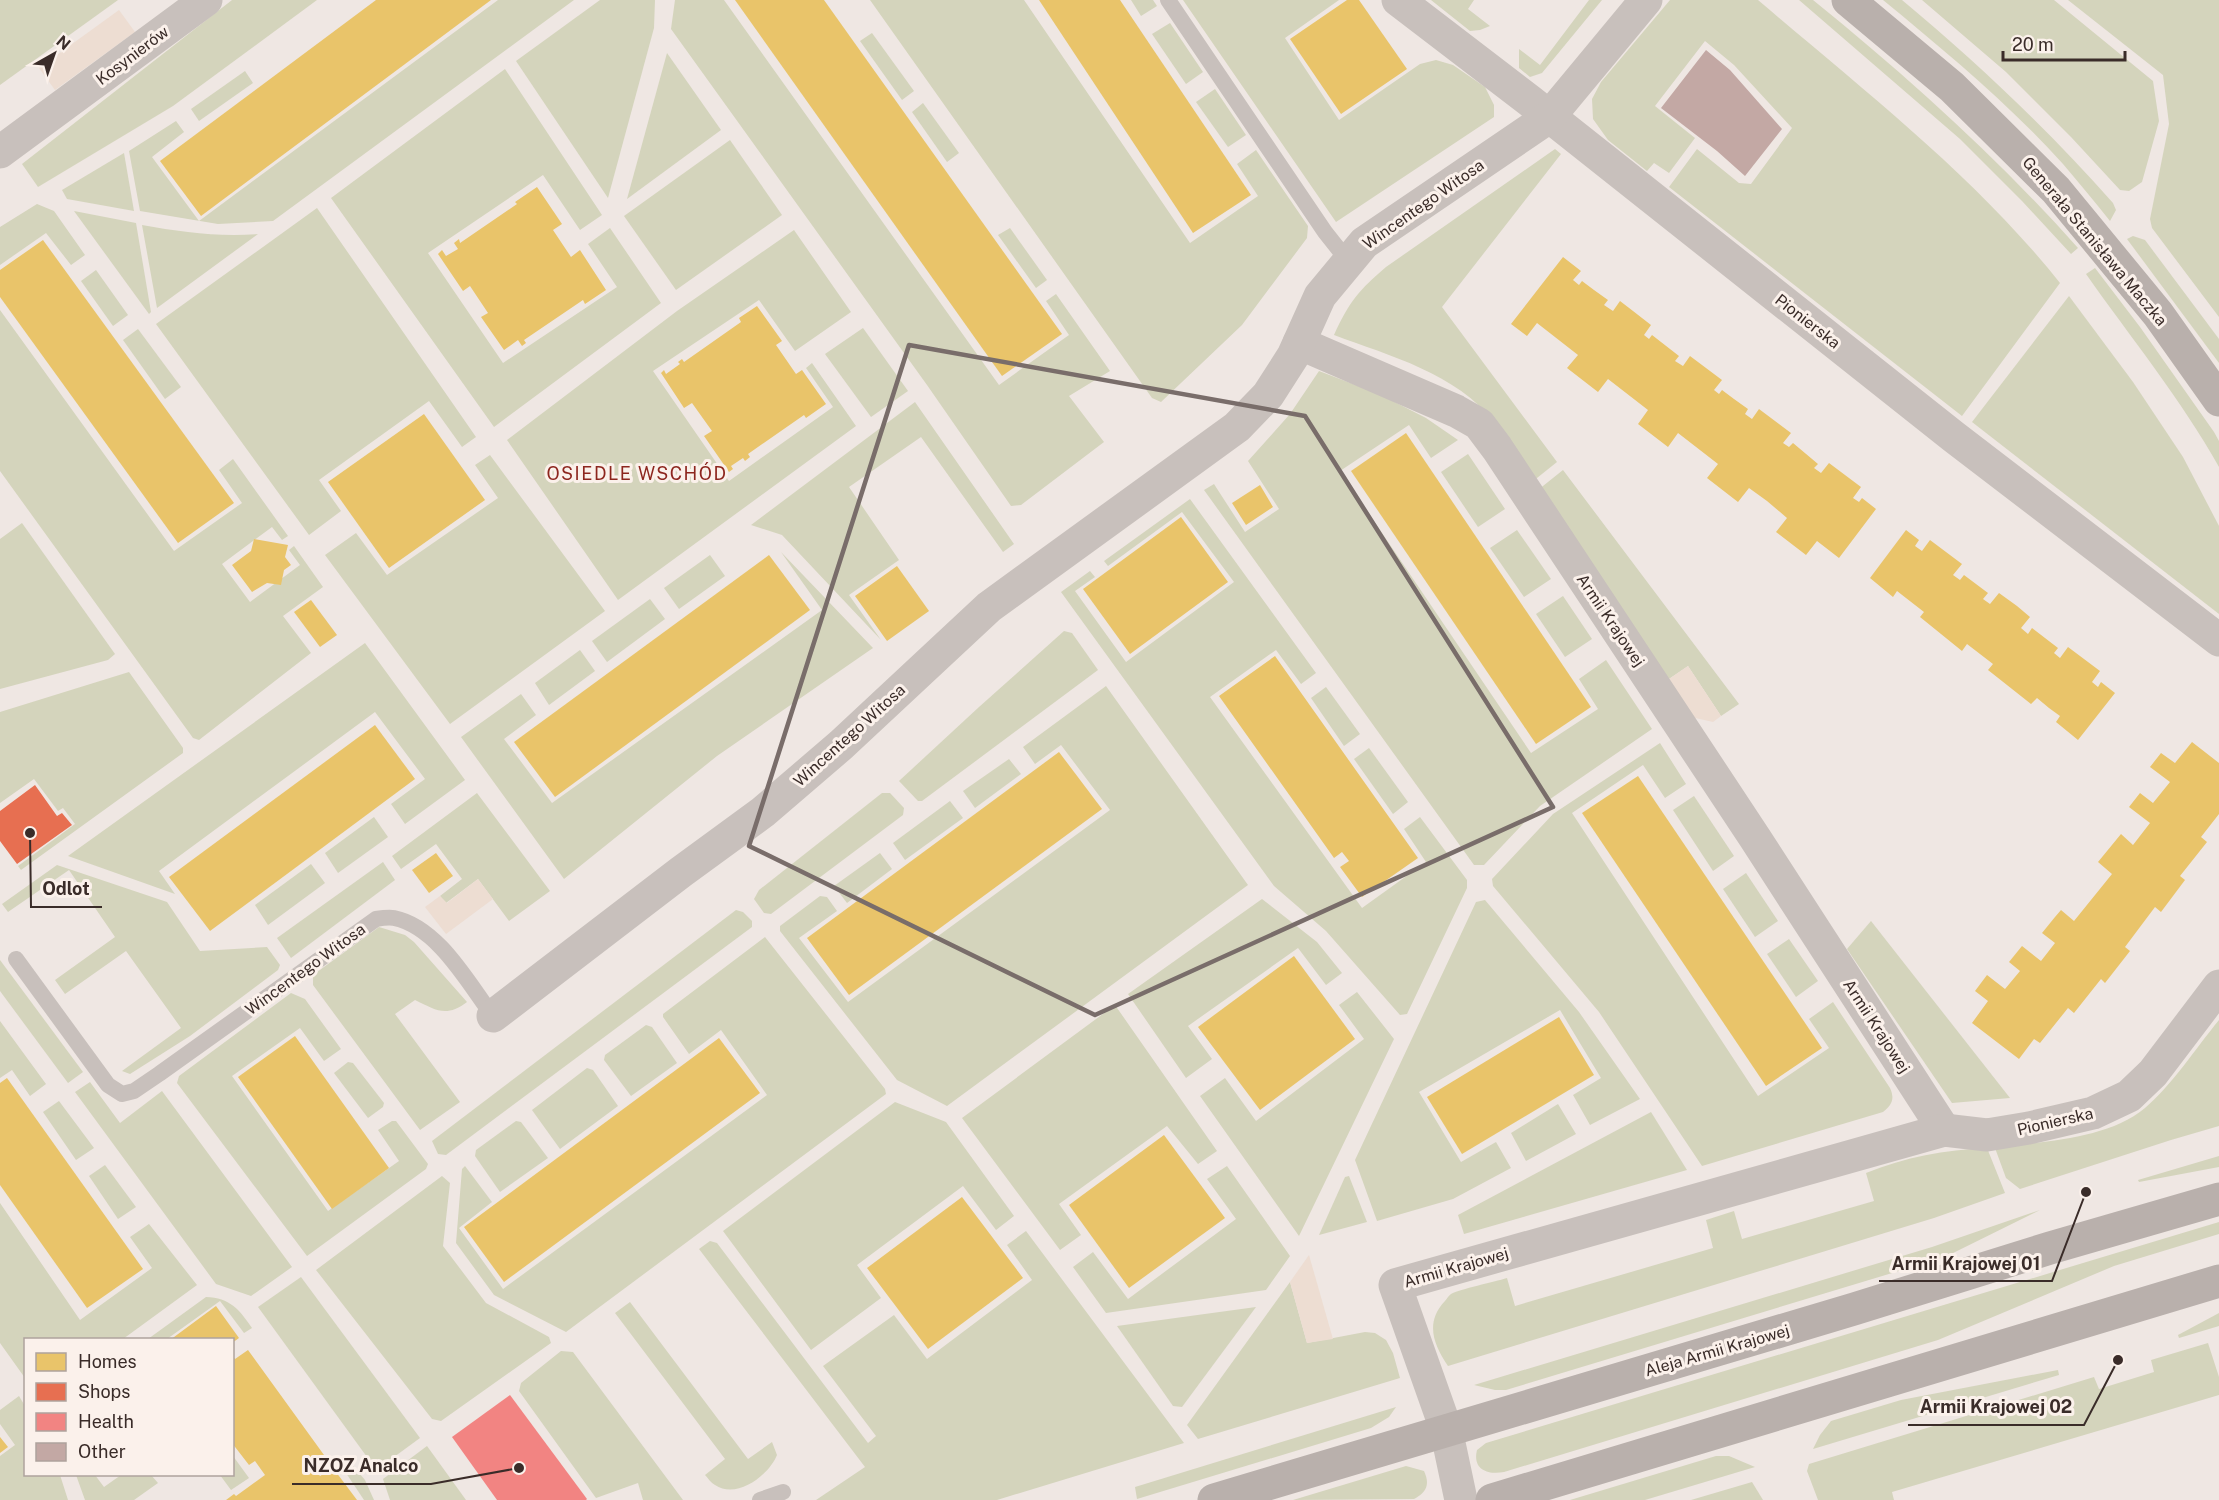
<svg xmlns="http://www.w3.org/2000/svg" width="2219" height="1500" viewBox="0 0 2219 1500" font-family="'Public Sans',sans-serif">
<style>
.green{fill:#d4d4bc}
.plaza{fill:#edddd2}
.homes{fill:#e9c46a}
.shops{fill:#e76f51}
.health{fill:#f28482}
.building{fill:#c3a8a4}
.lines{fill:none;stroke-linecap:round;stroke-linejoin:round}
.lane{stroke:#c8c0bc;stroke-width:16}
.street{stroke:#c8c0bc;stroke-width:33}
.secondary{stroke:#b9b0ac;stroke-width:33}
.marked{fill:none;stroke:#796d6a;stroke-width:4.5;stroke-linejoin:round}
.labels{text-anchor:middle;stroke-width:6;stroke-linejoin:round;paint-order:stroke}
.street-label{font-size:16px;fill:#3a2c29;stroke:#fbf1eb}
.neighbourhood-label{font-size:18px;letter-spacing:1.5px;fill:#8d261e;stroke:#fbf1eb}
.leader{fill:none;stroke:#3a2c29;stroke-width:2}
.callout-dot{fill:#3a2c29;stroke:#fbf1eb;stroke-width:2}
.callout-label{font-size:18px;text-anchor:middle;font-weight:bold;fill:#3a2c29;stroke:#fbf1eb;stroke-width:6;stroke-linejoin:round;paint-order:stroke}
</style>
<rect width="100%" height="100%" fill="#efe7e3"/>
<g class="green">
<polygon points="0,0 118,0 0,85"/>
<polygon points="232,0 317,0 173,106 38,187 22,164"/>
<polygon points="498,0 574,0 273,221 218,224 140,211 129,151 176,121 184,132 152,157 199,221"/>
<polygon points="600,0 655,0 654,28 608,198 516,61"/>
<polygon points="675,0 724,0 999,385 1069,335 1046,301 1056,294 1110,371 1069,396 1104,442 1021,505 1011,506 927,385 671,29"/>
<polygon points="870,0 1024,0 1190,243 1258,196 1237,164 1256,150 1308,226 1307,238 1242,325 1161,402 1152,398"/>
<polygon points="1131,0 1153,0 1157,6 1141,16"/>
<polygon points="1183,0 1339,0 1285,38 1339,120 1420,64 1436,60 1453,65 1485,87 1494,105 1494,117 1336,222"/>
<polygon points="1431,0 1474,0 1468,9 1490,26 1480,30 1470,31"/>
<polygon points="1589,0 1602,0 1542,73 1530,77 1519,68 1519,49 1540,65"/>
<path d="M 1670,0 L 1758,0 C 1862,89 1974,175 2060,283 L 1962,416 L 1669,187 L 1697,149 L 1739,183 L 1751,184 L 1792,128 L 1734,65 L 1705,41 L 1655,106 L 1695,138 L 1669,173 L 1654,163 L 1647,171 L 1608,140 L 1593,119 L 1592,99 L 1601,82 Z"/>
<path d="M 1799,0 L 1813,0 C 1908,77 1997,157 2078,248 L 2071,254 L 2022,201 L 1960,139 Z"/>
<path d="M 1883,0 L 1902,0 C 1978,63 2048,130 2113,203 L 2116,210 L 2110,221 C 2095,202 2079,183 2063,164 C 2009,104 1945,51 1883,0 Z"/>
<polygon points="1922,0 2054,0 2153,81 2159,121 2142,182 2129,191 2120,190 2071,137 2006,72"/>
<polygon points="2068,0 2219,0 2219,317 2152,228 2150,219 2169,124 2163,75"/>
<polygon points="1170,23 1203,72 1186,84 1152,34"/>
<polygon points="872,33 914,91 902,100 860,41"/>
<polygon points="667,53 721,130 627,199"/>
<polygon points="505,69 602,215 580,230 543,175 428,253 503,363 617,287 588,244 610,228 661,303 494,427 331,198"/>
<polygon points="245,71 253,83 199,121 191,109"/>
<polygon points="1215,89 1246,135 1228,147 1196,102"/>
<polygon points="923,103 959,153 947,162 912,112"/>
<polygon points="730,140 782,215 676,290 624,216"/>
<path d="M 1555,149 L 1561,154 L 1442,307 L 1557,462 L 1532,482 C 1520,463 1509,440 1495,423 C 1456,373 1390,356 1334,335 C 1349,302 1359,290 1386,267 Z"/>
<polygon points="124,153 134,211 67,199 62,190"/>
<polygon points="37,204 54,211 85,255 71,265 46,233 0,265 0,227"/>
<polygon points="317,208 476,437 462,447 429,401 319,480 341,511 309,535 156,324"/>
<polygon points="74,211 136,223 151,312 149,314"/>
<path d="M 142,225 C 181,232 218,237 258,234 L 157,308 Z"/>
<polygon points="1010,228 1047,280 1036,288 998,235"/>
<polygon points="794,230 851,312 795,351 759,300 653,371 729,481 833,407 806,368 812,363 856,426 618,600 507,440 677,311"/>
<polygon points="2133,236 2145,240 2219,339 2219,363 2127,239"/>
<path d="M 2095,268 L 2140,327 L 2214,432 L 2219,441 L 2219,467 C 2181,399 2131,338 2086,274 Z"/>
<polygon points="96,270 128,315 113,326 81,281"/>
<polygon points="2069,296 2133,382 2183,457 2219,526 2219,614 1972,422"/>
<polygon points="0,310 174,551 242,503 219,470 233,459 288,536 282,540 272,527 222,564 250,602 300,565 289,550 294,546 323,587 283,616 311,653 199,740 193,738 0,471"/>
<polygon points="863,328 908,391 871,417 825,354"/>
<polygon points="138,329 181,387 165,399 123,340"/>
<polygon points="1319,371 1379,394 1426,418 1458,440 1431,458 1409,425 1340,471 1531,753 1598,709 1579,679 1606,660 1652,729 1540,806 1484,865 1474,865 1204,490 1214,484 1245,532 1279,509 1248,461 1290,414"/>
<polygon points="915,402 1014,544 1003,552 921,437 849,487 899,560 849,595 881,640 782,535 751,525"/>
<polygon points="1468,454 1505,509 1478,527 1441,472"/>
<polygon points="490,455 605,611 450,724 325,555 356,533 387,575 498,498 475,465"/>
<polygon points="1563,470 1739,704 1721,716 1688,666 1666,681 1538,490"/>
<polygon points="1190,499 1316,673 1301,684 1276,650 1210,697 1362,908 1426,862 1404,829 1420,817 1467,880 1467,888 1407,1014 1400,1015 1326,931 1274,886 1061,592 1090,571 1095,577 1075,591 1126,662 1234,582 1182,512 1108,566 1104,561"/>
<polygon points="22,523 115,654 108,660 0,689 0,539"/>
<polygon points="1517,530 1551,579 1524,597 1490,548"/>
<polygon points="781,552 873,648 717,756 564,879 461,737 521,694 536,715 504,739 552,803 822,610"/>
<polygon points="710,555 725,576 679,609 664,588"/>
<polygon points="1563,596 1592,639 1565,657 1536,614"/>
<polygon points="650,599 665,619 607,662 592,641"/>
<polygon points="1064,631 1072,633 1098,670 922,801 918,801 899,781 979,707"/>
<polygon points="365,643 465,780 405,824 391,804 425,779 375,712 159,871 175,894 68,856"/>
<polygon points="580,650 595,671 549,705 535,683"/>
<polygon points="129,672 183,748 183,753 21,870 18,866 75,824 63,808 58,811 34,779 0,803 0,712"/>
<polygon points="1106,686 1248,885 947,1106 897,1080 780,931 780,926 820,896 827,897 837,911 799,938 848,1002 1110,810 1061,745 1035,764 1023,747"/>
<polygon points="1326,687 1360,734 1344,746 1311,698"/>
<path d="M 1660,743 L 1686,784 L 1665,798 L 1643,765 L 1572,813 L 1758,1096 L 1829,1048 L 1809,1019 L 1833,1002 L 1890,1088 C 1895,1099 1892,1105 1883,1112 L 1702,1166 L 1599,1012 L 1493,886 L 1492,879 L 1553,814 Z"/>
<polygon points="1369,748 1408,802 1393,814 1354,759"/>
<polygon points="1009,759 1021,774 975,808 963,791"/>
<polygon points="477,793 550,891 509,921 478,879 446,903 440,896 462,879 436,844 401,869 392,856"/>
<polygon points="882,793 890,793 904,808 903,815 771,914 764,913 754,899 759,890"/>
<polygon points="1694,796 1734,856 1713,871 1673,810"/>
<polygon points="950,801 963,818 905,860 893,843"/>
<polygon points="374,817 388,837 338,873 325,853"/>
<polygon points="880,853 892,869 847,903 834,886"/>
<polygon points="383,862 395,880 291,958 277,938"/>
<polygon points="311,864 325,883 268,925 255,905"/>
<polygon points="57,865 167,902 200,951 267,947 280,965 278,970 190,1036 130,1074 122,1071 181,1028 126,951 65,994 55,980 115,937 69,870 8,912 2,904"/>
<polygon points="1746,873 1778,921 1755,937 1723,889"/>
<polygon points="1262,899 1317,942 1342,973 1326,985 1298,948 1188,1026 1212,1059 1186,1078 1128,994"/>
<polygon points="1485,900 1579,1012 1640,1099 1590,1125 1573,1095 1601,1078 1560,1010 1419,1092 1461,1162 1496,1142 1511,1168 1453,1199 1377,1221 1355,1160 1476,902"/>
<polygon points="736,910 743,912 752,921 752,927 446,1155 438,1154 432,1141"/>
<polygon points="1871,921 2010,1098 1952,1103 1847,949"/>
<path d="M 379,927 L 405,935 L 414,942 L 467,1002 C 446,1018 436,1010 415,1000 L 395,1014 L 460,1102 L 420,1130 L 313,985 L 313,975 Z"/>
<polygon points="765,937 885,1089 886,1094 566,1332 494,1295 456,1243 462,1169 465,1166 492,1202 459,1228 503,1289 767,1095 721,1030 689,1054 663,1017 663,1014"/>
<polygon points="1789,939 1818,981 1796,997 1767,954"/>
<polygon points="0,960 83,1072 68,1083 0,991"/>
<polygon points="1357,992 1394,1039 1299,1236 1200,1096 1225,1078 1256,1121 1364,1039 1339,1005"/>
<polygon points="291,993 305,999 341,1049 324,1061 300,1028 232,1076 328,1211 399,1161 378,1130 392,1121 396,1121 428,1164 426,1169 307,1256 177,1083 179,1076"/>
<polygon points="1115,1005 1217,1151 1198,1164 1167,1126 1059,1204 1081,1235 1060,1250 962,1118"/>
<path d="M 2219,1020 L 2219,1126 L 2171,1140 L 2020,1189 L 2006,1178 L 1995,1148 C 2041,1141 2107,1140 2145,1108 C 2172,1085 2196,1048 2219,1020 Z"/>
<polygon points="0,1021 46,1084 30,1096 12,1070 0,1078"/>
<polygon points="646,1025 652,1027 677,1063 631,1096 604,1060 605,1055"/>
<polygon points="348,1062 353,1063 384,1103 383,1107 368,1118 334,1073"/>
<polygon points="587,1068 593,1070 618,1106 560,1149 532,1110"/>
<polygon points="90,1082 120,1123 162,1091 292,1267 251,1296 216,1284 75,1092"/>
<polygon points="59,1101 94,1148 76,1160 43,1112"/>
<polygon points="895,1102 946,1122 1014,1216 996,1230 963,1186 857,1265 881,1298 811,1350 723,1231"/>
<polygon points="1558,1104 1576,1134 1526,1161 1511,1133"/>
<polygon points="1651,1112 1687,1170 1464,1234 1458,1215"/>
<polygon points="516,1121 521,1122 548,1158 500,1192 475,1156 476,1150"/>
<path d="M 1987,1148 L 2005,1193 L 1934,1218 L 1448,1366 C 1433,1344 1425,1322 1445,1301 C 1447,1299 1448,1296 1451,1294 C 1460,1289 1494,1282 1507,1278 L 1515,1306 L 1713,1248 L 1706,1220 L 1734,1211 L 1742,1239 L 1874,1201 L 1866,1173 C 1905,1157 1945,1150 1987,1148 Z"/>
<polygon points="2219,1156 2219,1167 2139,1182 2138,1180"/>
<polygon points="105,1165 136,1207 118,1219 89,1176"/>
<polygon points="1227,1166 1290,1256 1266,1290 1106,1313 1073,1267 1093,1252 1128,1299 1236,1219 1207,1179"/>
<polygon points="442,1176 450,1183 443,1246 486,1303 549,1337 551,1343 441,1421 432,1419 316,1270"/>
<polygon points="1349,1176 1367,1222 1319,1235 1345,1177"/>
<polygon points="0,1203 80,1320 152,1268 130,1237 149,1224 197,1285 123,1339 26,1340 25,1378 0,1343"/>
<polygon points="2040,1210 1945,1257 1506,1390 1495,1390 1474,1385 1932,1247"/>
<path d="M 2219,1222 L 2219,1234 L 2114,1266 L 1938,1340 L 1504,1472 C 1489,1475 1472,1470 1477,1450 L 1486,1443 Z"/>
<polygon points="1026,1231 1184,1443 997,1500 816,1500 865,1467 699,1249 710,1241 717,1243 868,1443 876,1436 823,1366 894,1315 927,1359 1032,1280 1007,1245"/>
<polygon points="301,1277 420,1438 379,1468 375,1468 258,1307"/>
<polygon points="1290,1282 1307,1343 1365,1332 1375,1333 1386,1340 1393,1353 1400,1378 1198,1439 1187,1425"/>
<path d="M 206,1297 C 230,1298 239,1309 252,1328 L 244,1333 L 220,1301 L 167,1339 L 148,1339 Z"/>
<path d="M 630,1302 L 748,1459 L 772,1442 L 777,1455 C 769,1475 737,1500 715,1485 C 711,1483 708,1478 705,1475 L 725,1459 L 615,1313 Z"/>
<polygon points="1256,1307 1182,1407 1173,1406 1117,1326"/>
<polygon points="2219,1313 2219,1326 2179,1338 2178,1335"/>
<polygon points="2208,1343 2219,1377 2219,1395 1892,1492 1894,1500 1818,1500 1807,1471 1809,1464 2094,1377 2099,1389 2154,1372 2151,1360"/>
<polygon points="561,1351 573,1352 683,1500 643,1500 638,1483 596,1498 519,1391 521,1383"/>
<polygon points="2058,1370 2059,1375 1813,1449 1820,1435 1831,1421 1901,1400"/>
<polygon points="19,1396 25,1406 26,1474 60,1475 68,1500 0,1500 0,1456 15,1445 0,1424 0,1410"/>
<polygon points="1396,1407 1389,1417 1371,1428 1137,1499 1135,1487"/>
<polygon points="427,1446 466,1500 390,1500 383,1479"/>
<polygon points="233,1456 249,1478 231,1490 220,1475 232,1474"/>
<polygon points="1716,1456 1729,1456 1755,1467 1645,1500 1570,1500"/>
<polygon points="347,1459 365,1480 374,1500 364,1500 340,1464"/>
<path d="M 1406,1466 L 1424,1471 C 1430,1484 1427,1492 1414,1499 L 1293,1500 Z"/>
<polygon points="76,1475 95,1475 104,1487 121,1475 151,1475 158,1483 134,1500 85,1500"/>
<polygon points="1752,1482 1763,1500 1691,1500"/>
</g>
<g class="plaza">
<polygon points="119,10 135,32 55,90 39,68"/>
<polygon points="1688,666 1721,716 1713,722 1691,717 1666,681"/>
<polygon points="478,879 493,899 446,934 425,907 440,896 447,903"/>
<polygon points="1309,1255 1333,1339 1307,1343 1290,1282"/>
</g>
<g class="homes">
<polygon points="376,0 491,0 201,216 160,161"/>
<polygon points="735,0 824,0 1062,334 1002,376"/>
<polygon points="1039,0 1120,0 1251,195 1193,233"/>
<polygon points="1347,0 1359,0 1407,69 1341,114 1290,39"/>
<polygon points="537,187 562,224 553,230 571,257 580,250 606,290 585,304 583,300 524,340 526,343 522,346 518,340 504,350 481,317 488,313 470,286 463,291 438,254 442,250 446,256 458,249 454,243 459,239 460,243 517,204 515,202"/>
<polygon points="43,240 234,503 178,543 0,297 0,270"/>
<polygon points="1563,257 1581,271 1573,280 1579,285 1582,281 1594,290 1608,300 1604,305 1613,311 1620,301 1633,311 1651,325 1644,335 1649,339 1652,335 1679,356 1675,361 1683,366 1690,356 1722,380 1714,390 1719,394 1722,390 1734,399 1748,409 1745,414 1752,419 1759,409 1791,433 1783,443 1789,447 1793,443 1818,464 1814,468 1821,473 1829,463 1861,487 1853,498 1859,502 1862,498 1876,509 1839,558 1817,541 1806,555 1776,532 1787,518 1767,501 1749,488 1738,502 1707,478 1718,464 1678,433 1668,447 1638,424 1648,410 1608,379 1598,392 1567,368 1578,355 1537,323 1527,336 1511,324"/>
<polygon points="757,306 782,341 776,345 796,374 802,370 826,404 806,418 804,415 748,454 750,457 745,461 743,458 731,466 733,469 729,472 704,436 712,431 692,403 684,408 661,373 664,370 666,374 680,364 678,362 682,359 684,362 741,322 739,318"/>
<polygon points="424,414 485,500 389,568 328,482"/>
<polygon points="1406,433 1591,707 1536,744 1351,471"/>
<polygon points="1260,485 1273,507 1246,525 1232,503"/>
<polygon points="1181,517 1228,582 1130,654 1083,589"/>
<polygon points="1906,530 1919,540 1915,546 1922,551 1930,540 1962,564 1953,575 1960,580 1964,575 1988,593 1983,599 1990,604 1999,593 2017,606 2030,617 2021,628 2028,634 2032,628 2058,648 2054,653 2060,658 2068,647 2100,671 2092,682 2098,687 2101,682 2115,693 2078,740 2056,722 2060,716 2049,708 2037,698 2031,704 1988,670 1993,664 1967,644 1962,651 1920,617 1924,612 1897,591 1893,597 1870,578"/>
<polygon points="254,539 288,545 285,557 291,565 284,570 281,585 267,583 252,592 232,565 251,551"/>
<polygon points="769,555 810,610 555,797 514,742"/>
<polygon points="897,566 929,611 887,641 855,596"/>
<polygon points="311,600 337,635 320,647 294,612"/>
<polygon points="1275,656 1418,858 1362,897 1340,867 1349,861 1342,852 1334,858 1219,696"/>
<polygon points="375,725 415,779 210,931 169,877"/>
<polygon points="2192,742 2219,763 2219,814 2201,837 2207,842 2180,876 2185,880 2161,912 2155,907 2125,947 2130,951 2105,983 2101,979 2074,1013 2068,1008 2040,1043 2034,1039 2019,1059 1972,1023 1988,1001 1975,991 1987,975 2005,989 2020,971 2009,962 2022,946 2041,961 2055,943 2042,933 2055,917 2061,910 2074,921 2112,874 2098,862 2121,834 2133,845 2150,823 2129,807 2140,793 2153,803 2170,782 2150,767 2161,753 2175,763"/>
<polygon points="1059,752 1102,809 849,995 807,938"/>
<polygon points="1638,776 1822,1048 1766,1086 1582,813"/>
<polygon points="436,853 453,876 429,893 412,870"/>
<polygon points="1294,956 1355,1039 1260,1110 1198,1027"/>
<polygon points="1559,1017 1594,1075 1462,1154 1427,1097"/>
<polygon points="295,1036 389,1168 332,1209 238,1077"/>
<polygon points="719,1038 760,1093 504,1282 464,1227"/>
<polygon points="7,1078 143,1269 87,1308 0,1185 0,1083"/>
<polygon points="1164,1135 1225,1218 1129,1288 1069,1205"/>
<polygon points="962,1197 1023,1278 928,1349 867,1268"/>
<polygon points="216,1306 239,1338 232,1343 232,1340 170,1340"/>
<polygon points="248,1350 324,1455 312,1465 320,1476 333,1468 357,1500 226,1500 234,1494 236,1496 265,1475 255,1461 249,1465 232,1443 232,1355 235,1359"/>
<polygon points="0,1437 8,1447 0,1453"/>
</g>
<polygon class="shops" points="35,785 57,816 62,813 72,825 17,864 0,841 0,811"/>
<polygon class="health" points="510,1395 587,1499 586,1500 497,1500 452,1437"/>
<polygon class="building" points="1706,50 1730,70 1782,129 1745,176 1717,151 1661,108"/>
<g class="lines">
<g class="lane">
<polyline points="1168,0 1325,232 1348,261"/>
<path d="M 16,959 L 108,1085 L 122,1094 L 134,1091 L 159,1074 L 376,919 C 382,918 389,917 394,918 C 438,927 468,983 493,1016"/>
<polyline points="760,1500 783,1492"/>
</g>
<g class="street">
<polyline points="1398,0 1530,101 1954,437 2219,640"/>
<polyline points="0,152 206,0"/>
<polyline points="1299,343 1456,411 1479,424 1497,448 1755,838 1944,1130"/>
<polyline points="493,1016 681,872 763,812 841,745 989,607 1237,427 1268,395 1293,356 1320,296 1364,243 1549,117 1646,0"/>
<polyline points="1461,1500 1446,1429 1395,1285 1944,1130 1987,1135 2029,1128 2093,1113 2129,1096 2153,1073 2219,986"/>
</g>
<g class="secondary">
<polyline points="1848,0 1952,87 2056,190 2158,314 2219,400"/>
<polyline points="1214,1500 1854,1309 2050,1248 2219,1199"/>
<polyline points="1492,1500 2219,1281"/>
</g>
</g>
<path class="marked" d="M 909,345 L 1305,416 L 1553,807 L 1095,1015 L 749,846 Z"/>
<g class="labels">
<g class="street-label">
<text transform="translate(132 55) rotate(-37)" y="6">Kosynierów</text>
<text transform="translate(1423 204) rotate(-35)" y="6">Wincentego Witosa</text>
<text transform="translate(2095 241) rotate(50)" y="6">Generała Stanisława Maczka</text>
<text transform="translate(1808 321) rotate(38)" y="6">Pionierska</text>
<text transform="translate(1611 620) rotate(56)" y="6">Armii Krajowej</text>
<text transform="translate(849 735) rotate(-42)" y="6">Wincentego Witosa</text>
<text transform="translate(305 969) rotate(-36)" y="6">Wincentego Witosa</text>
<text transform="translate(1877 1026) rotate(57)" y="6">Armii Krajowej</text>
<text transform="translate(2055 1121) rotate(-13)" y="6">Pionierska</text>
<text transform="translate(1456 1267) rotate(-16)" y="6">Armii Krajowej</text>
<text transform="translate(1717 1350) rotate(-16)" y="6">Aleja Armii Krajowej</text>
</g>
<g class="neighbourhood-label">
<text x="637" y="480">OSIEDLE WSCHÓD</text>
</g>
</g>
<path class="leader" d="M30 833L31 907H102M2086 1192L2052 1281H1879M2118 1360L2084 1425H1908M519 1468L431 1484H292"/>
<g class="callout-dot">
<circle cx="30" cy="833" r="6"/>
<circle cx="2086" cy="1192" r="6"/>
<circle cx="2118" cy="1360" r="6"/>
<circle cx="519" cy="1468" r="6"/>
</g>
<g class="callout-label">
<text x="66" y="895">Odlot</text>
<text x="1966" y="1270">Armii Krajowej 01</text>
<text x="1996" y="1413">Armii Krajowej 02</text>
<text x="361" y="1472">NZOZ Analco</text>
</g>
<rect x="24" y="1338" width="210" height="138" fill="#fbf1eb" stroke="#aea29d" stroke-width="1.5"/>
<rect x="36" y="1353" width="30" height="18" fill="#e9c46a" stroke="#aea29d" stroke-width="1.5"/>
<text x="78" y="1368" font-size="18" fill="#3a2c29">Homes</text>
<rect x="36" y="1383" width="30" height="18" fill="#e76f51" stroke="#aea29d" stroke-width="1.5"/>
<text x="78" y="1398" font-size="18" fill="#3a2c29">Shops</text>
<rect x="36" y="1413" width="30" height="18" fill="#f28482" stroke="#aea29d" stroke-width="1.5"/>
<text x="78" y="1428" font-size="18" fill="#3a2c29">Health</text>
<rect x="36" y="1443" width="30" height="18" fill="#c3a8a4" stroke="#aea29d" stroke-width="1.5"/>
<text x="78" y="1458" font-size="18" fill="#3a2c29">Other</text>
<g transform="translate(54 54) rotate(40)" stroke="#fbf1eb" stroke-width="4.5" paint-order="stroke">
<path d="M0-4.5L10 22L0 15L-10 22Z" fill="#3a2c29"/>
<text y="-9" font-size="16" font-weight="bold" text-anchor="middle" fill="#3a2c29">N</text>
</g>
<path d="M2003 51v9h122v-9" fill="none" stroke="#3a2c29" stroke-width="3"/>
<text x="2012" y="51" font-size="18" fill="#3a2c29" stroke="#fbf1eb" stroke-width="4.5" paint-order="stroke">20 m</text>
</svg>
